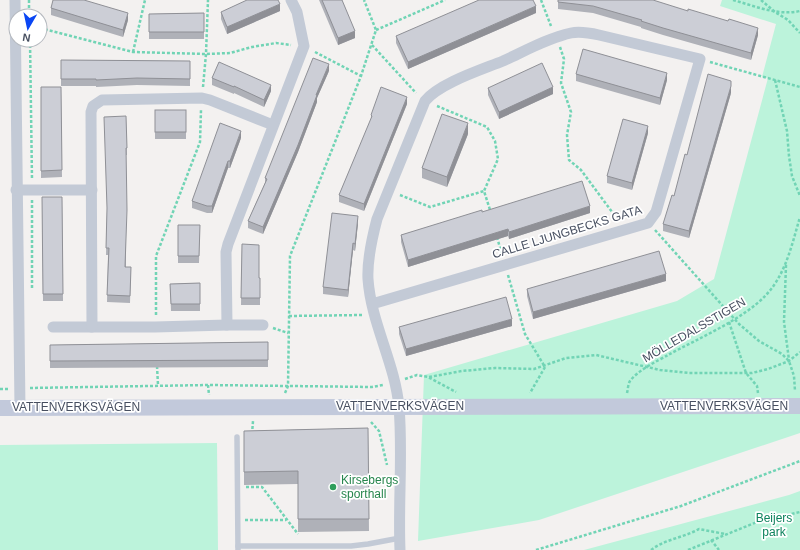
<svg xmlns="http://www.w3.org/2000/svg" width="800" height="550" viewBox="0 0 800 550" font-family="Arial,sans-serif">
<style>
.green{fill:#bcf3db}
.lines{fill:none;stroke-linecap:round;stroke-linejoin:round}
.path{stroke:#71d4b5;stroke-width:2.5;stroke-dasharray:3 2;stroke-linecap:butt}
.lane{stroke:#c3cad6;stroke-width:5.5}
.street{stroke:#c3cad6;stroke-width:11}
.secondary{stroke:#c2c9db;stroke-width:16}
.wall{fill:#afb1b8}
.shaded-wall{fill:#8f9096}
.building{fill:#ccced6;stroke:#8f9096}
.leisure-dot{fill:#2e9e5b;stroke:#fff;stroke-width:1.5}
.labels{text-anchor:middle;stroke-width:3.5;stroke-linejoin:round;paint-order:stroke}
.street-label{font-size:12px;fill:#474f60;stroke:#fff}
.leisure-label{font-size:12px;fill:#27864d;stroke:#fff;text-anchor:start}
.park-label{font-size:12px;fill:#0f835e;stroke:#fff}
</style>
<rect width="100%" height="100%" fill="#f3f1f0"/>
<g class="green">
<polygon points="722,0 800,0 800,433 539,520 418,541 424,375 677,301 714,279 768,78 762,77 776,24 720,6"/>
<polygon points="217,443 218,550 0,550 0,445"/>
<polygon points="800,491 800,550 584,550 789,495"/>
</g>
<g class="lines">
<g class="path">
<polyline points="29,0 29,16"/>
<polyline points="541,0 551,26"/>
<path d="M 733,0 C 755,6 777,16 800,11"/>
<polyline points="761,0 775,12 788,20 800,33"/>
<polyline points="40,28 133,52 206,54 230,53 252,47 276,43 291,45"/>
<polyline points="376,30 445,0"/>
<polyline points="30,40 32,179"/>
<polyline points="372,45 416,93"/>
<polyline points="560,47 564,59 561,83 571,112 567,135 569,160 581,170 618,220"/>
<polyline points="133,52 145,0"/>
<polyline points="315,52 361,76"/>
<polyline points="710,62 800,87"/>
<polyline points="775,80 787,131 789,156 792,176 800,196"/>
<polyline points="203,87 206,54 208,0"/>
<polyline points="437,106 487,127 495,141 498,159 484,191 491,213"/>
<polyline points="400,195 430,207 484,191"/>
<polyline points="32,200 32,289"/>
<polyline points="655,230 739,324 759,341 782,354 789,361 794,376 795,391"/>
<polyline points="497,237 502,255"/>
<polyline points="786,265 784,322 789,360"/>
<polyline points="508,275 525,334 545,367 530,393"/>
<polyline points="156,315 156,256 200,142 201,110"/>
<polyline points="289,316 362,315"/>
<polyline points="729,322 746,373 757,386 758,393"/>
<polyline points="273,328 288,333"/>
<polyline points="157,366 158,385"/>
<polyline points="429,377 462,371 495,368 534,369 566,358 596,355 660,370 689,373 752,373 768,369 789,361 800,352"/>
<polyline points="405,379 417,375 428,377 456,392"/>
<polyline points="208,385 209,395"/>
<polyline points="30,388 208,385 372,387 383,385"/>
<polyline points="0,389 9,389"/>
<polyline points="285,393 288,386 290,256 361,76 376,30 364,0"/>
<path d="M 627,393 C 628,389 628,384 630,381 C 637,371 657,361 668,355 C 697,339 744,319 766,295 C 786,274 792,244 800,217"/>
<polyline points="371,422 379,431 387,465"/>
<polyline points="252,434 253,421"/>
<polyline points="246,487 262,487 298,534"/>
<polyline points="245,520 286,520"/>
<polyline points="711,540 719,550"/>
<polyline points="536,550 681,506 800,461"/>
<path d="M 651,550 C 665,539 683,538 699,529 L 725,534"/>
<polyline points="688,550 757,522 800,512"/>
</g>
<g class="lane">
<polyline points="237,437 238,550"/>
<polyline points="238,546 351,546 368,544 400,538"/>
</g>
<g class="street">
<polyline points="15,0 20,408"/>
<polyline points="16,190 92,190"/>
<path d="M 372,304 L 648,223 L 656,212 L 700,59 L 599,35 C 590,33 580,31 571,33 C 548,38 525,51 503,61 C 481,70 440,83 425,101 L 377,219 C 372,238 367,260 368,279 C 371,323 395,363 399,407 C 403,454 398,502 400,550"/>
<polyline points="227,325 226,252 228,244 304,46 297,12 291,0"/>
<polyline points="53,327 155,327 227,325 263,325"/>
<polyline points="92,327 91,112 93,106 102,100 202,98 210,100 273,125"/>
</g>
<polyline class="secondary" points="0,408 800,406"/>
</g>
<g class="wall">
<polygon points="319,0 342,0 355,38 338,45"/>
<polygon points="558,0 758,35 751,60 663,35 641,28 641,27 593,13 558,9"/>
<polygon points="51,8 128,20 123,37 51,15"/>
<polygon points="280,11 227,34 221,19 221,12"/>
<polygon points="204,13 204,39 149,39 149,14"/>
<polygon points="536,13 408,69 396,43 396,36"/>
<polygon points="61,60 190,61 190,86 137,85 96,87 96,86 61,86"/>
<polygon points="329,71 317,98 317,102 298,152 263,234 248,228 248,221 265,183 265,178"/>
<polygon points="576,74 667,80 660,105 576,81"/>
<polygon points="212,78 271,91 264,107 234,93 234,94 212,85"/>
<polygon points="41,87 61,87 62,177 41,178"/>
<polygon points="488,88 553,94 499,119 488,95"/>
<polygon points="731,93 689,238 663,231 663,224 674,196 687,155"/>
<polygon points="407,104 364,211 339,202 339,195 371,120 371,115"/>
<rect x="155" y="110" width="31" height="29"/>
<polygon points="126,116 127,155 126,155 126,267 131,267 130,303 107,302 108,255 106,255 107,211"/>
<polygon points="648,133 632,190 607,183 607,176"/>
<polygon points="468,134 447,187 422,178 422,168"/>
<polygon points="241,138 230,168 228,168 212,213 207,213 192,208 192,201"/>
<polygon points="42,197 62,197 63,301 43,301"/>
<polygon points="482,212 590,213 509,239 508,236 408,267 401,242 401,235"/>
<polygon points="358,223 355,251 353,250 348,297 323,294 323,287"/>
<polygon points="178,225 200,225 199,263 178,263"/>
<polygon points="242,244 259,278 260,278 260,305 241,305"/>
<polygon points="666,281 533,319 527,296 527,289"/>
<polygon points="200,283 200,311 171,311 170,284"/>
<polygon points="512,326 406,356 399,334 399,327"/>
<polygon points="268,342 268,367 50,368 50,345"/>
<polygon points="368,428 369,531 298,532 298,484 244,485 244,431"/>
</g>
<g class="shaded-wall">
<polygon points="280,4 280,11 227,34 227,27"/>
<polygon points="536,6 536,13 408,69 408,62"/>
<polygon points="128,13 128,20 123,37 123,30"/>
<polygon points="758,28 758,35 751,60 751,53"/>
<polygon points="355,31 355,38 338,45 338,38"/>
<polygon points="329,64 329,71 317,98 317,102 298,152 263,234 263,227 316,95"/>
<polygon points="667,73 667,80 660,105 660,98"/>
<polygon points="271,85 271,91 264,107 264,100"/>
<polygon points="731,86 731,93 689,238 689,231"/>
<polygon points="553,87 553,94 499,119 499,112"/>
<polygon points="407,97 407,104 364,211 364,204"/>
<polygon points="468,123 468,134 447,187 447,177"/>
<polygon points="648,126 648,133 632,190 632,183"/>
<polygon points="241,131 241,138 230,168 230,161"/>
<polygon points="228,161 228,168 212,213 212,206"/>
<polygon points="590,206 590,213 509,239 509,232"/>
<polygon points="358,216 358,223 355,251 355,244"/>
<polygon points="508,229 508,236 408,267 408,260"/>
<polygon points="353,243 353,250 348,297 348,290"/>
<polygon points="666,274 666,281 533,319 533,312"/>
<polygon points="512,319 512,326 406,356 406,349"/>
</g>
<g class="building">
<polygon points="53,0 84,0 128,13 123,30 51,8"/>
<polygon points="247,0 278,0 280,4 227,27 221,12"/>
<polygon points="322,0 342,0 355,31 338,38"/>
<polygon points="479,0 533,0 536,6 408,62 396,36"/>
<polygon points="558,0 653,0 688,11 688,9 728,21 729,19 758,28 751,53 663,28 641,21 642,20 593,6 558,2"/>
<polygon points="204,13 204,32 149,32 149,14"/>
<polygon points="583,49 667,73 660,98 576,74"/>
<polygon points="313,58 329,64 316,95 317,95 298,145 263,227 248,221 267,179 265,178"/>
<polygon points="61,60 190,61 190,79 137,78 96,80 96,79 61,79"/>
<polygon points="219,62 271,85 264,100 234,86 234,87 212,78"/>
<polygon points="542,63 553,87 499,112 488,88"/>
<polygon points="708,74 731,81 731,86 689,231 663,224 672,195 674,196 685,154 687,155"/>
<polygon points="41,87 61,87 62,170 41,171"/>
<polygon points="381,87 407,97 364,204 339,195 372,116 371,115"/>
<rect x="155" y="110" width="31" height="22"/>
<polygon points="442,114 468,123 447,177 422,168"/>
<polygon points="126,116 127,148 126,148 127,210 125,267 131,267 130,296 107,295 109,248 106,248 107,208 104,117"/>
<polygon points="623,119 648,126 632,183 607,176"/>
<polygon points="220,123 241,131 230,161 228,161 212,206 207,206 192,201"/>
<polygon points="582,181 590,206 509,232 508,229 408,260 401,235 482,210 482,212"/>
<polygon points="42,197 62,197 63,294 43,294"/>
<polygon points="332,213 358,216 355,244 353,243 348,290 323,287"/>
<polygon points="178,225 200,225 199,256 178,256"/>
<polygon points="242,244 259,245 259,278 260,278 260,298 241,298"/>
<polygon points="659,251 666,274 533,312 527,289"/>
<polygon points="200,283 200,304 171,304 170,284"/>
<polygon points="506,297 512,319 406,349 399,327"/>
<polygon points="268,342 268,360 50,361 50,345"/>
<polygon points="368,428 369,519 298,519 298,471 244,472 244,431"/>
</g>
<circle class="leisure-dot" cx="333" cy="487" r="4"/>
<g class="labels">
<g class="street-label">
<text transform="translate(567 232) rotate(-17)" y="4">CALLE LJUNGBECKS GATA</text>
<text transform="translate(694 330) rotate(-30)" y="4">MÖLLEDALSSTIGEN</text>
<text x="400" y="410">VATTENVERKSVÄGEN</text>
<text x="724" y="410">VATTENVERKSVÄGEN</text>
<text x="76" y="411">VATTENVERKSVÄGEN</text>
</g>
<g class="leisure-label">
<text x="341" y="484">Kirsebergs<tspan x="341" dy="14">sporthall</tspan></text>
</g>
<g class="park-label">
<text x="774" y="522">Beijers<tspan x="774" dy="14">park</tspan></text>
</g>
</g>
<g transform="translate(28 28) rotate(189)"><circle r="19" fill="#ffffff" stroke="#b5b9bf"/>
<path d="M0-3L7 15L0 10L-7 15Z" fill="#0a46f4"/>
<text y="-6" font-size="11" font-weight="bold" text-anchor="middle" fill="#474f60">N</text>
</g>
</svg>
